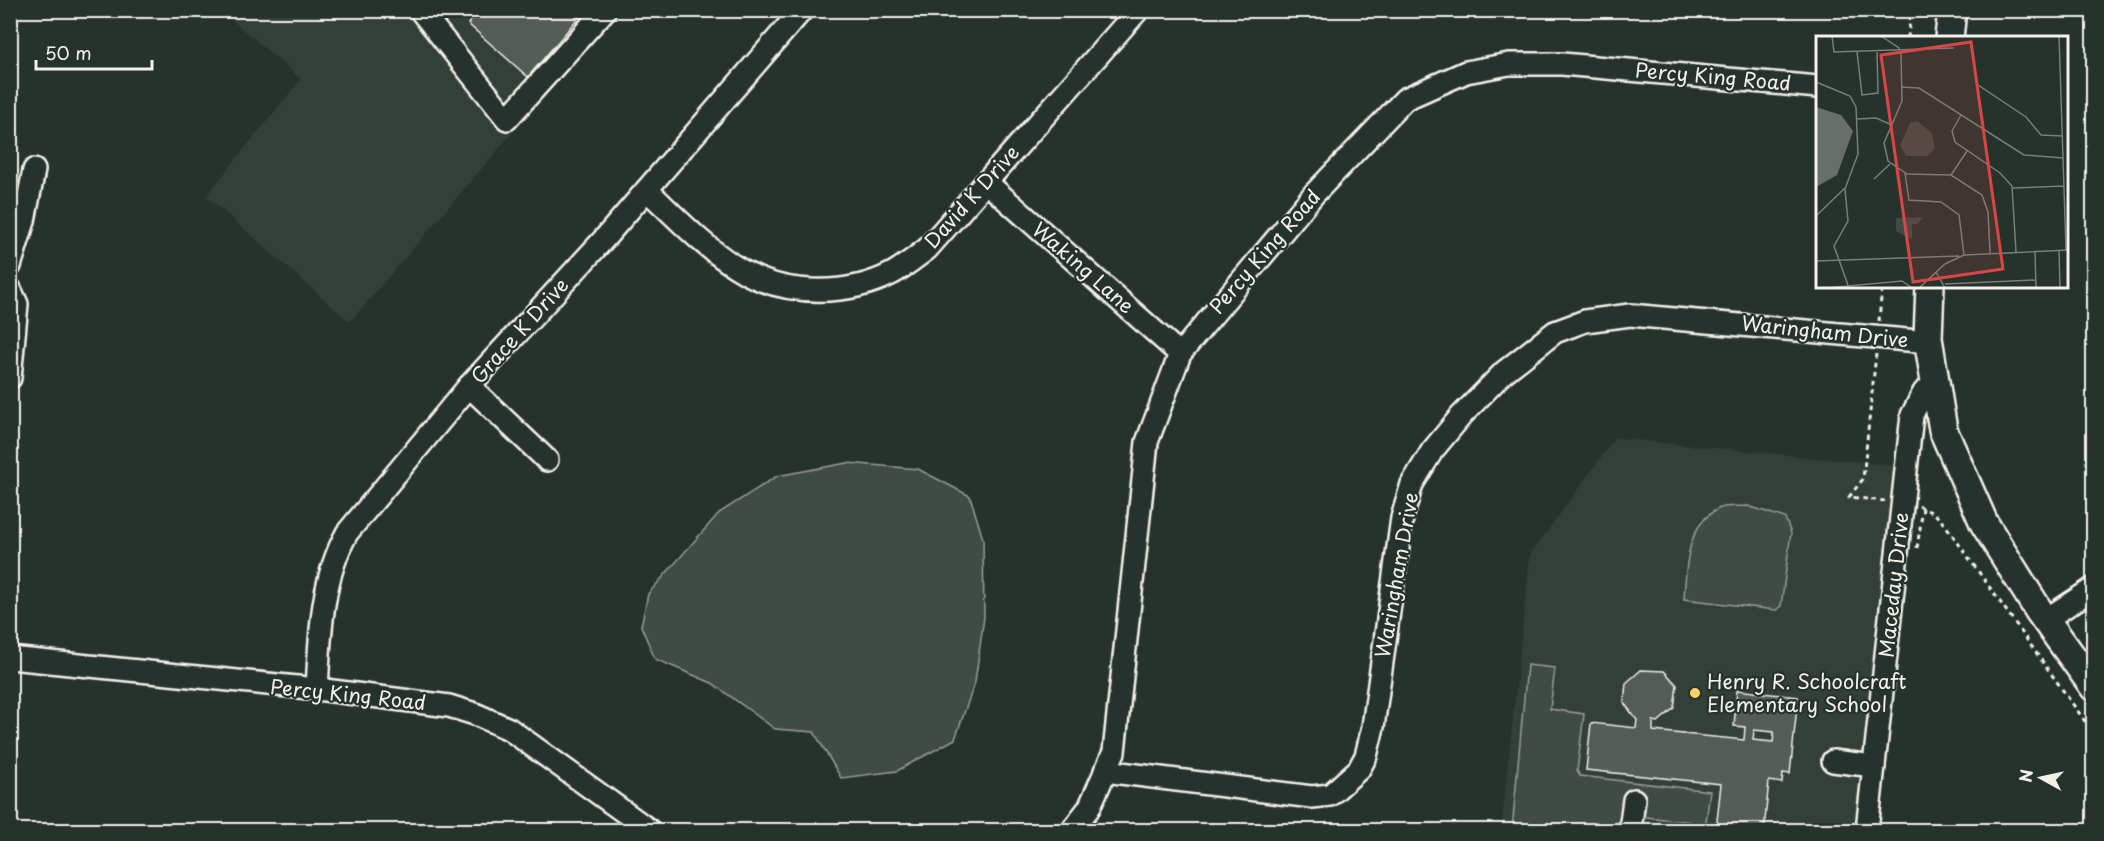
<svg xmlns="http://www.w3.org/2000/svg" width="2104" height="841" viewBox="0 0 2104 841" font-family="'Playpen Sans',sans-serif">
<style>
.built{fill:#333f39}
.green{fill:#414b45;stroke:#9a9e96;stroke-width:1.5}
.building{fill:#525c55;stroke:#f4f1e8;stroke-width:1.5;fill-rule:evenodd}
.lines{fill:none;stroke-linecap:round;stroke-linejoin:round}
.minor-casing{stroke:#f4f1e8;stroke-width:26}
.major-casing{stroke:#f4f1e8;stroke-width:32}
.path{stroke:#f4f1e8;stroke-width:3;stroke-dasharray:4.5 4.5;stroke-linecap:butt}
.minor{stroke:#26332d;stroke-width:21}
.major{stroke:#26332d;stroke-width:27}
.rail-casing{stroke:#f4f1e8;stroke-width:7}
.rail{stroke:#26332d;stroke-width:4.5;stroke-dasharray:14;stroke-linecap:butt}
.poi-dot{fill:#ffd166;stroke:#26332d;stroke-width:2}
.labels{text-anchor:middle;stroke-width:4.5;stroke-linejoin:round;paint-order:stroke}
.street-label{font-size:20px;fill:#f4f1e8;stroke:#26332d}
.poi-label{font-size:20px;fill:#f4f1e8;stroke:#26332d;text-anchor:start}
.inset-road{fill:none;stroke:#787f78;stroke-width:1.5}
.view{fill:#da4645;fill-opacity:0.15;stroke:#da4645;stroke-width:3}
.inset-edge{fill:none;stroke:#f4f1e8;stroke-width:3}
</style>
<rect width="100%" height="100%" fill="#26332d"/>
<filter id="ink" filterUnits="userSpaceOnUse"><feTurbulence type="fractalNoise" baseFrequency=".0167" numOctaves="2"/><feDisplacementMap in="SourceGraphic" scale="12" xChannelSelector="R" yChannelSelector="G"/><feConvolveMatrix kernelMatrix="1 2 1 2 8 2 1 2 1" color-interpolation-filters="sRGB"/></filter>
<g filter="url(#ink)">
<g class="built">
<polygon points="221,11 617,11 350,322 206,196 301,79"/>
<polygon points="1615,438 1898,466 1860,830 1501,830 1530,555"/>
</g>
<g class="green">
<polygon points="847,463 918,469 970,496 983,539 984,617 975,682 955,739 897,771 841,778 814,732 775,729 712,683 655,659 641,626 648,594 719,513 777,476"/>
<path d="M 1748,506 L 1785,518 L 1791,533 L 1781,606 L 1776,610 L 1684,599 C 1686,568 1686,523 1720,508 C 1728,505 1740,507 1748,506 Z"/>
<polygon points="1527,665 1555,668 1550,709 1584,714 1577,771 1580,776 1710,791 1705,830 1691,830 1691,822 1637,816 1635,830 1512,830"/>
</g>
<g class="building">
<polygon points="479,10 585,10 528,77 468,24"/>
<path d="M 1641,670 L 1664,671 L 1677,685 L 1674,708 L 1658,722 L 1653,721 L 1653,731 L 1744,740 L 1745,727 L 1734,726 L 1737,690 L 1798,697 L 1790,774 L 1783,773 L 1782,783 L 1769,781 L 1764,830 L 1716,830 L 1721,784 L 1586,770 L 1591,723 L 1636,728 L 1637,720 L 1624,703 L 1626,683 ZM 1754,730 L 1774,732 L 1773,742 L 1753,740 Z"/>
</g>
<g class="lines">
<g class="minor-casing">
<g id="minor">
<polyline points="420,10 507,119 605,10"/>
<polyline points="986,182 1180,354"/>
<path d="M 647,190 C 677,218 709,253 746,273 C 789,296 849,296 893,273 C 905,266 916,257 927,249 L 1138,10"/>
<polyline points="10,266 24,221 34,170"/>
<polyline points="10,289 17,304 10,378"/>
<polyline points="469,386 547,460"/>
<polyline points="2045,620 2094,588"/>
<polyline points="10,658 317,689 449,706 475,714 509,729 649,830"/>
<path d="M 317,689 C 320,636 321,580 347,533 L 469,386 L 604,239 L 802,10"/>
<polyline points="1833,761 1874,766"/>
<polyline points="1105,771 1312,797 1330,795 1359,769 1366,756 1373,727 1402,518 1412,484 1432,451 1461,416 1504,372 1555,332 1585,321 1630,315 1929,342"/>
<polyline points="1072,830 1089,808 1114,752 1147,442 1180,354 1314,194 1405,99 1466,72 1509,64 1562,64 1818,87"/>
<polyline points="1630,830 1634,800"/>
<polyline points="1867,830 1912,415 1924,392 1936,384"/>
</g>
</g>
<g class="major-casing">
<g id="major">
<polyline points="1949,38 1952,10"/>
<polyline points="1930,286 1928,338 1943,430 1984,523 2039,611 2094,687"/>
</g>
</g>
<g class="path">
<polyline points="1908,38 1911,10"/>
<polyline points="1879,321 1882,286"/>
<polyline points="1876,354 1863,479 1849,497 1886,501"/>
<polyline points="1919,506 1935,514 1946,526 2094,734"/>
<polyline points="1917,548 1923,508"/>
</g>
<use href="#minor" class="minor"/>
<use href="#major" class="major"/>
<g class="rail-casing">
<polyline id="rail" points="10,19 18,10"/>
</g>
<use href="#rail" class="rail"/>
</g>
</g>
<circle class="poi-dot" cx="1695" cy="693" r="6"/>
<g class="labels">
<g class="street-label">
<text transform="translate(1713 77) rotate(5)" y="7">Percy King Road</text>
<text transform="translate(972 197) rotate(-48)" y="7">David K Drive</text>
<text transform="translate(1265 252) rotate(-49)" y="7">Percy King Road</text>
<text transform="translate(1083 268) rotate(41)" y="7">Waking Lane</text>
<text transform="translate(520 331) rotate(-48)" y="7">Grace K Drive</text>
<text transform="translate(1825 332) rotate(6)" y="7">Waringham Drive</text>
<text transform="translate(1397 575) rotate(-80)" y="7">Waringham Drive</text>
<text transform="translate(1894 585) rotate(-84)" y="7">Maceday Drive</text>
<text transform="translate(348 695) rotate(6)" y="7">Percy King Road</text>
</g>
<g class="poi-label">
<text x="1707" y="689">Henry R. Schoolcraft<tspan x="1707" dy="23">Elementary School</tspan></text>
</g>
</g>
<g transform="translate(1816 36)">
<rect width="252" height="252" fill="#26332d"/>
<path d="M 101,85 L 116,97 L 119,112 L 112,120 L 90,120 L 84,109 L 94,87 ZM 107,181 L 102,188 L 96,188 L 96,203 L 80,195 L 80,182 Z" fill="#414b45"/>
<path d="M 0,71 L 25,79 L 37,95 L 21,139 L 0,151 Z" fill="#676f68"/>
<path class="inset-road" d="M 16,0 L 18,16 L 138,12M 65,0 L 83,12 L 85,19 L 86,65 L 68,107 L 72,125 L 91,138 L 135,139 L 166,159 L 172,176 L 174,217M 243,0 L 250,214M 41,16 L 46,59 L 62,57 L 61,16M 0,46 L 34,60 L 40,71 L 42,118 L 29,153 L 32,185 L 18,210 L 33,252M 162,49 L 210,81 L 225,99 L 247,100M 86,51 L 103,52 L 208,119 L 247,122M 145,79 L 136,95 L 139,106 L 184,137 L 196,150 L 200,216M 41,83 L 60,82 L 76,89M 89,137 L 93,164 L 125,166 L 143,179 L 148,219M 135,139 L 151,115M 58,143 L 74,128M 197,152 L 248,150M 0,180 L 29,152M 243,214 L 244,252M 219,216 L 220,252M 0,225 L 143,220M 120,236 L 129,252M 129,248 L 220,244M 10,252 L 86,245 L 96,252M 103,252 L 129,228 L 148,219 L 252,214"/>
<path class="view" d="M 155,6 L 187,233 L 97,246 L 65,19 Z"/>
<rect width="252" height="252" class="inset-edge"/>
</g>
<rect width="2104" height="841" fill="none" stroke="#26332d" stroke-width="36"/>
<rect x="18" y="18" width="2068" height="805" fill="none" stroke="#f4f1e8" stroke-width="2" filter="url(#ink)"/>
<g transform="translate(2041 778) rotate(278)" stroke="#26332d" stroke-width="4.5" paint-order="stroke">
<path d="M0-4.5L10 22L0 15L-10 22Z" fill="#f4f1e8"/>
<text y="-9" font-size="16" font-weight="bold" text-anchor="middle" fill="#f4f1e8">N</text>
</g>
<path d="M36 60v9h116v-9" fill="none" stroke="#f4f1e8" stroke-width="3"/>
<text x="45" y="60" font-size="18" fill="#f4f1e8" stroke="#26332d" stroke-width="4.5" paint-order="stroke">50 m</text>
</svg>
